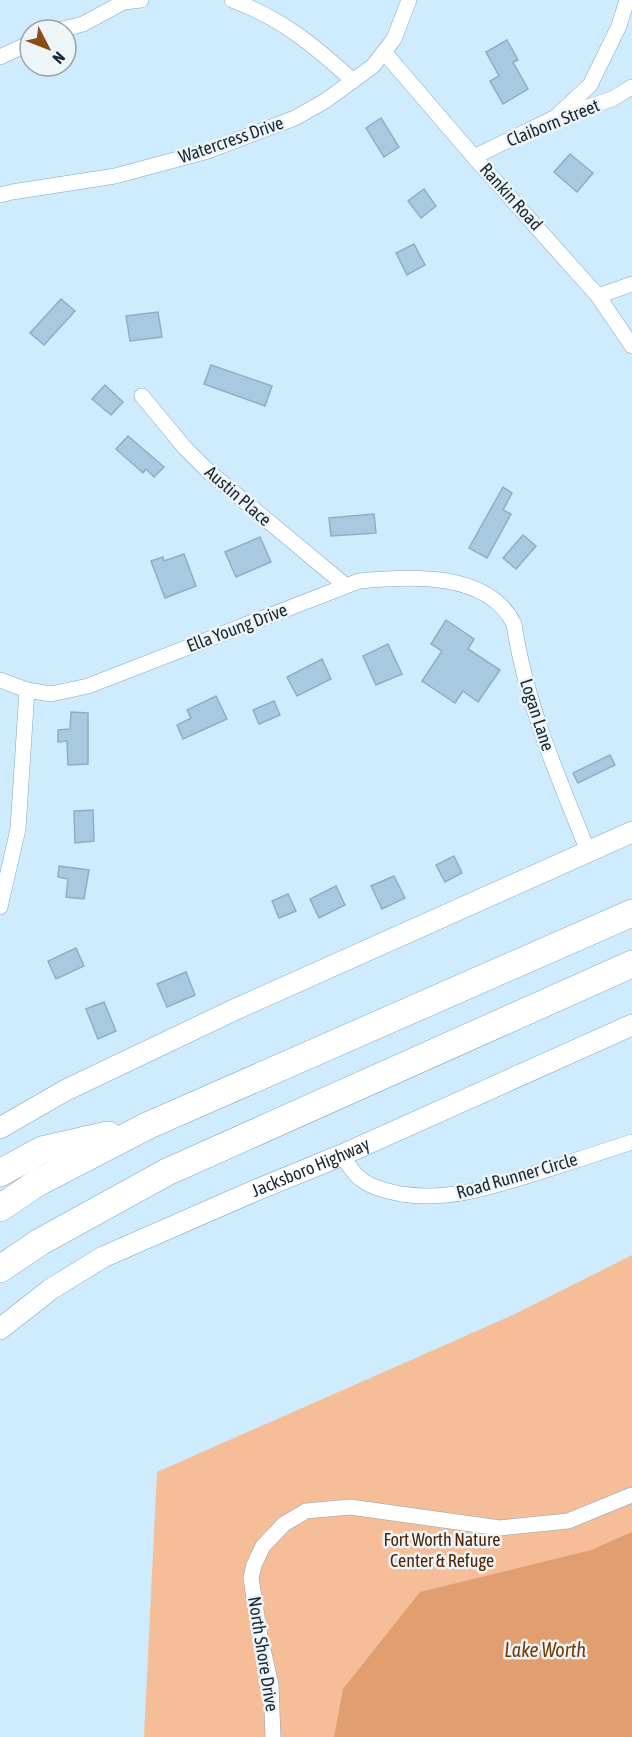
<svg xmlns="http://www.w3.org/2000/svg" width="632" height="1737" viewBox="0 0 632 1737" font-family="'Asap Condensed',sans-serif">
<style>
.green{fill:#f5be99}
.water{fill:#e09e71}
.building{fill:#a8c9e0;stroke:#8dafc5;stroke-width:1.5}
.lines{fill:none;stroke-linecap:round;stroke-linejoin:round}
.minor-casing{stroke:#85a6bc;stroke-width:16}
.secondary-casing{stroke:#85a6bc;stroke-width:22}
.motorway-casing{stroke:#85a6bc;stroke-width:28}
.minor{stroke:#fff;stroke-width:15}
.secondary{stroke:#fff;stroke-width:21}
.motorway{stroke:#fff;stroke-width:27}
.labels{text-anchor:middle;stroke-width:5;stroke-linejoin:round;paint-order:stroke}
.street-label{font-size:18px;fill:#1b2831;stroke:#eef5f9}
.park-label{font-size:18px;fill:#4f2601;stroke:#eef5f9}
.water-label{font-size:20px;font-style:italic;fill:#763b01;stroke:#eef5f9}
</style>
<rect width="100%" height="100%" fill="#cfebfe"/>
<polygon class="green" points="632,1255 632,1737 144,1737 157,1472 515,1314"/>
<polygon class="water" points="632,1532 632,1737 334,1737 343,1689 420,1592 591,1550"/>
<g class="building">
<polygon points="507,40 518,60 513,62 528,89 503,104 490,81 499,76 486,52"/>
<polygon points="381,118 399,147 384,157 366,128"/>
<polygon points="570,154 593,173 577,192 554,172"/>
<polygon points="424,189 436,206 421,218 408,201"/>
<polygon points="414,244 425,265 407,275 396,253"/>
<polygon points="61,299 75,311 44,345 30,333"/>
<polygon points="158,312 162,337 130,341 126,316"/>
<polygon points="211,365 272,386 265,406 204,384"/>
<polygon points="105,385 123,402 111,415 92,399"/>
<polygon points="128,436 164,467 154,477 146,469 143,473 116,449"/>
<polygon points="503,487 512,493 503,510 511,514 487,558 469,548"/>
<polygon points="374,514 376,533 331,536 329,518"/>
<polygon points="523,535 536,546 516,569 503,558"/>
<polygon points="260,537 271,562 236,577 225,552"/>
<polygon points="184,554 196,586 165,598 151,561 163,557 164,561"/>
<polygon points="446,620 474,639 468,649 500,670 478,702 463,691 455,703 422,681 442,651 431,644"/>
<polygon points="388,644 402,674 376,685 363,656"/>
<polygon points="322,659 331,679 297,696 287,677"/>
<polygon points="216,696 227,719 183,739 177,725 191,718 187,710"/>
<polygon points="274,701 280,715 259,724 253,710"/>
<polygon points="71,712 88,713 88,764 68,765 67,741 58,742 58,730 70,729"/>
<polygon points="610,755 615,765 578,783 573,773"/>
<polygon points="93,810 94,841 75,843 74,811"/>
<polygon points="454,856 462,873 445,882 436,865"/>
<polygon points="59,866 89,870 84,899 66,897 68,879 58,877"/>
<polygon points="394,876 405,898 382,909 371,886"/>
<polygon points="336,886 345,905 319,918 310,899"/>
<polygon points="288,894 296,911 279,918 272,901"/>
<polygon points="76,948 84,966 56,979 48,961"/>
<polygon points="186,972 195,995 167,1007 157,984"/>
<polygon points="104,1002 116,1031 98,1039 86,1009"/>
</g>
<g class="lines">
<g class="minor-casing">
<g id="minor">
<path d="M 232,0 C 281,18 315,46 353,81"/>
<polyline points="59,30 83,24 124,2 141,0"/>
<polyline points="384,52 474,157 598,296 632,346"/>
<polyline points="0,57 30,43"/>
<polyline points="559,114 590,85 619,26 627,0"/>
<polyline points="474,157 554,118 612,99 632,87"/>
<polyline points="0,195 12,192 115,176 208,151 295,118 325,101 373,66 394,39 409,0"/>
<polyline points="598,296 632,284"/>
<polyline points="142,396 185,448 208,471 345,585"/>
<path d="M 0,680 L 27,690 L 51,694 L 88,686 L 359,581 C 408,576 488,571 514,624 C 526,704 558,777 588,851"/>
<polyline points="0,907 18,829 27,690"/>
<path d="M 342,1155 C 348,1164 353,1174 362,1180 C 373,1188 387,1191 401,1194 C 452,1202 500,1184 549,1169 C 577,1160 604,1151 632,1142"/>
<polyline points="273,1737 271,1685 260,1636 251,1578 254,1565 263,1546 284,1524 306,1511 350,1507 500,1528 509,1527 568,1521 632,1495"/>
</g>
</g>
<g class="secondary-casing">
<g id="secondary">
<polyline points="0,1128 66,1090 236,1009 632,832"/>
<path id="s1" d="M 0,1329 L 51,1289 L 103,1257 L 254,1191 L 342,1155 L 632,1025"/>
</g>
</g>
<g class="motorway-casing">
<g id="motorway">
<polyline points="0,1173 42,1150 108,1135"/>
<polyline points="0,1208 37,1183 147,1126 632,913"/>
<polyline points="0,1269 40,1242 167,1172 632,964"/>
</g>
</g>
<use href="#minor" class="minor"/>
<use href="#secondary" class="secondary"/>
<use href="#motorway" class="motorway"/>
</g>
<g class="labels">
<g class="street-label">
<text transform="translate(553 123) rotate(-22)" y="6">Claiborn Street</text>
<text transform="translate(231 140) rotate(-19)" y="6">Watercress Drive</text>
<text transform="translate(511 197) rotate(48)" y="6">Rankin Road</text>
<text transform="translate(238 496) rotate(41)" y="6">Austin Place</text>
<text transform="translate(237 628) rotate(-21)" y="6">Ella Young Drive</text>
<text transform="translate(537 715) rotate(72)" y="6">Logan Lane</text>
<text dy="6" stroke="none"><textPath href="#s1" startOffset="352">Jacksboro Highway</textPath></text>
<text transform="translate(517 1176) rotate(-16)" y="6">Road Runner Circle</text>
<text transform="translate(263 1654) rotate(81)" y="6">North Shore Drive</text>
</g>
<g class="park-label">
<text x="442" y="1546">Fort Worth Nature<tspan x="442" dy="21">Center &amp; Refuge</tspan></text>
</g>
<g class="water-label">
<text x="545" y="1657">Lake Worth</text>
</g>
</g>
<g transform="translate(48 48) rotate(132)"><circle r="28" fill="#eef5f9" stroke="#9aa3a9" stroke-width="1.5"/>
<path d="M0-4.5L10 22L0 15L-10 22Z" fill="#8c4c16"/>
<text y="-9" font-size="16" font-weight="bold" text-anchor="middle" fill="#1b2831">N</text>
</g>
</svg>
